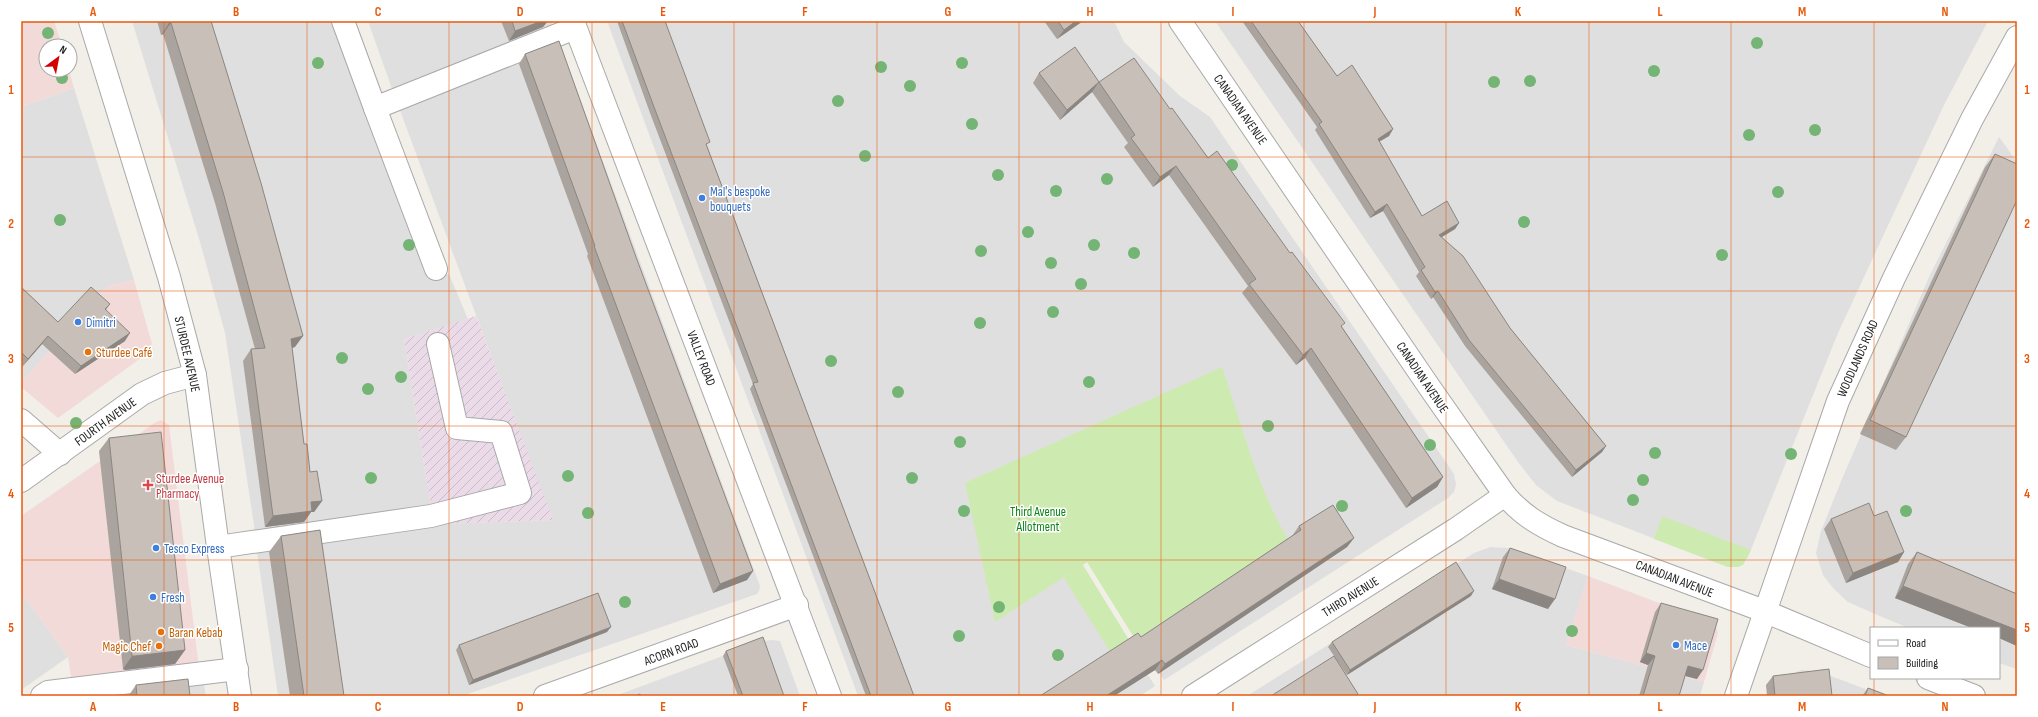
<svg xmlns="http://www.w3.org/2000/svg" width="2038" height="717" viewBox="0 0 2038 717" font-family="'Sofia Sans Condensed',sans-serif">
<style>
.residential{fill:#e0dfdf}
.commercial{fill:#f2dad9}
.industrial{fill:url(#industrial-furrows)}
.grass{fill:#cdebb0}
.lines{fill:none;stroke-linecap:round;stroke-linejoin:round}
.minor-casing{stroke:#a9a9a9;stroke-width:24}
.minor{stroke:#fff;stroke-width:22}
.tree{fill:#74b475}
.wall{fill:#aba49e}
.shaded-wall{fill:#8b8681}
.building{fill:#c7bfb8;stroke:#8b8681}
.grid{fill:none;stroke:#e8590c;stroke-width:1;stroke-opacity:0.55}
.shop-dot{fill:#3f7fe0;stroke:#fff;stroke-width:1.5}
.food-dot{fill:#e8710a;stroke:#fff;stroke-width:1.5}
.health-dot{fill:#e0444e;stroke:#fff;stroke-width:1.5}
.labels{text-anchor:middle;stroke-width:3;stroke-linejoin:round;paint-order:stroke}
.street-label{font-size:13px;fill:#222;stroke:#fff}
.shop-label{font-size:13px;fill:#366cbe;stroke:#fff;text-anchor:start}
.food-label{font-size:13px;fill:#c56008;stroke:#fff;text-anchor:start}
.health-label{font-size:13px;fill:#be3a42;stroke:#fff;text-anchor:start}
.park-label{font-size:13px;fill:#0c8416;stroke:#fff}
.neatline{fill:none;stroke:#e8590c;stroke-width:1.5}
.grid-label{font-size:13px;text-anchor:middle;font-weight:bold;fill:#e8590c}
</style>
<defs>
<pattern id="industrial-furrows" width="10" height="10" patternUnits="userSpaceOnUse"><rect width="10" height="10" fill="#ebdbe8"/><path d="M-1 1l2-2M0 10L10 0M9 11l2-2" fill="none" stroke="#c9bcc7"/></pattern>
</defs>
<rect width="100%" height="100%" fill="#f2efe9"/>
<g class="residential">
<polygon points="132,21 338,21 430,278 449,274 468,319 404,339 431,507 255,532 225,333 200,242"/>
<polygon points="368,21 552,21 554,28 392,89"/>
<polygon points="607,21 1114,21 1124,42 1180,96 1210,117 1454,474 1456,485 1454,492 1448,498 1164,680 1088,561 995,622 1079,567 1155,686 1140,696 858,696"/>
<polygon points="1215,21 1988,21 1944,105 1838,333 1748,557 1738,567 1728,567 1557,501 1536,485 1518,462"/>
<polygon points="560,45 760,586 759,591 757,594 462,696 278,696 257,551 437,524 552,520 398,105"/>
<polygon points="74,88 134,280 108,286 21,383 21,107"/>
<polygon points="1999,137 2017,162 2017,669 1999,663 1999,628 1909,628 1882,617 1848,602 1834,589 1823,575 1816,553 1821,531 1842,479 1929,277"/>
<polygon points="1490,547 1509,548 1588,576 1566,645 1704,682 1700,696 1247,696 1474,553"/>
<polygon points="21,592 68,657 21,690"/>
<polygon points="773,640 780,641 800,696 615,696 763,641"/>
<polygon points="1802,670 1820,672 1884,696 1765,696 1777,683 1791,674"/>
<polygon points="203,679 206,696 92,696"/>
</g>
<g class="commercial">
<polygon points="21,21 54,21 62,46 46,46 46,70 69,70 74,88 21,107"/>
<polygon points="134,280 152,344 148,353 58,418 21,387 21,383 108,286"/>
<polygon points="161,420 169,425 199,668 72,683 68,657 21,592 21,516 156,422"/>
<polygon points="1588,576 1712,623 1716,626 1718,633 1704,682 1566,645"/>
</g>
<polygon class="industrial" points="476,316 553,520 437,524 431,507 404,339"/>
<g class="grass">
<path d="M 1222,367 C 1241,422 1259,494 1290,542 L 1138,644 L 1087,562 L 1083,565 L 1131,643 L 1112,655 L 1064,578 L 1078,568 L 995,622 L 965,483 Z"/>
<polygon points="1662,516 1751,550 1743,565 1738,567 1728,567 1654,539"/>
</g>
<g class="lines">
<g class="minor-casing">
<g id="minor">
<polyline points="90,21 169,277 195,375 218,547 240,696"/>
<polyline points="343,21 375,108 575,28"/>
<polyline points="573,21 830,696"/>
<path d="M 1180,21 L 1430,388 L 1505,495 C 1522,515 1539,525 1563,536 L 1764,611 L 1871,656"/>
<polyline points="375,108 436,269"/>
<polyline points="21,420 60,454"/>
<polyline points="21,481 142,394 165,383 195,375"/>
<polyline points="218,547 431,516 520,493 501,432 457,428 438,344"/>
<polyline points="1928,678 1974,696"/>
<polyline points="42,696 48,692 237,669"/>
<polyline points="545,696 797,605"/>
<polyline points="1193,696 1456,529 1505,495"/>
<polyline points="1736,696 1838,401 1894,278 1972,119 2017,37"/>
</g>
</g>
<use href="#minor" class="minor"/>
</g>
<g class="tree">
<circle cx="48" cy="33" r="6"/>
<circle cx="1757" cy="43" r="6"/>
<circle cx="318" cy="63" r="6"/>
<circle cx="962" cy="63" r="6"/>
<circle cx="881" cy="67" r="6"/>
<circle cx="1654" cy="71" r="6"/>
<circle cx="62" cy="78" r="6"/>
<circle cx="1530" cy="81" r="6"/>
<circle cx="1494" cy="82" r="6"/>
<circle cx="910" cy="86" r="6"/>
<circle cx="838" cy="101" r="6"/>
<circle cx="972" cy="124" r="6"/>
<circle cx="1815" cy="130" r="6"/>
<circle cx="1749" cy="135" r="6"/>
<circle cx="865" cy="156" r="6"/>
<circle cx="1232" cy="165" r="6"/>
<circle cx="998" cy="175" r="6"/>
<circle cx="1107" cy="179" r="6"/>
<circle cx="1056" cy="191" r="6"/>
<circle cx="1778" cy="192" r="6"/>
<circle cx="60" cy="220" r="6"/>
<circle cx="1524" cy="222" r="6"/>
<circle cx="1028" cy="232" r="6"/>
<circle cx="409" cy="245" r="6"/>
<circle cx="1094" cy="245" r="6"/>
<circle cx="981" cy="251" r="6"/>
<circle cx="1134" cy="253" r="6"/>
<circle cx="1722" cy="255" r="6"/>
<circle cx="1051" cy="263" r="6"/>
<circle cx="1081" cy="284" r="6"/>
<circle cx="1053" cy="312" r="6"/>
<circle cx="980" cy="323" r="6"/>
<circle cx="342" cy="358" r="6"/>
<circle cx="831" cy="361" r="6"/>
<circle cx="401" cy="377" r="6"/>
<circle cx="1089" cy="382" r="6"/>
<circle cx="368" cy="389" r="6"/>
<circle cx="898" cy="392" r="6"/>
<circle cx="76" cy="423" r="6"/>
<circle cx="1268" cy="426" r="6"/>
<circle cx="960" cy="442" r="6"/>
<circle cx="1430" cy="445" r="6"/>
<circle cx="1655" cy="453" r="6"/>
<circle cx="1791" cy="454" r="6"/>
<circle cx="568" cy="476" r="6"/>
<circle cx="371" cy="478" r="6"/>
<circle cx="912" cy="478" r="6"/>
<circle cx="1643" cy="480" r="6"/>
<circle cx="1633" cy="500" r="6"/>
<circle cx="1342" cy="506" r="6"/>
<circle cx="964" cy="511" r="6"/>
<circle cx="1906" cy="511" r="6"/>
<circle cx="588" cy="513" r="6"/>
<circle cx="625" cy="602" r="6"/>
<circle cx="999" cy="607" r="6"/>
<circle cx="1572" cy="631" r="6"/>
<circle cx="959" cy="636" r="6"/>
<circle cx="1058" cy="655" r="6"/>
</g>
<g class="wall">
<polygon points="157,21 211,21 295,347 292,348 304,444 310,472 322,501 314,512 311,512 304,522 265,527 243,361 251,349 255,349 215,203 163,34 161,35"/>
<polygon points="501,21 548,21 543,27 509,41"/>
<polygon points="617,21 665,21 707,146 914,696 866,696 750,389 753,384 650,113"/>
<polygon points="1044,21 1083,21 1057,39"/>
<polygon points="1242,21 1298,21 1337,76 1393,129 1389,136 1379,142 1422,216 1459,223 1455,229 1442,237 1510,328 1606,446 1602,452 1572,477 1465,346 1433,297 1431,299 1416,276 1419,272 1383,211 1370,218 1315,130 1317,127"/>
<polygon points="525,54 753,571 747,580 713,593 587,256 588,254 519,64"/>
<polygon points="1039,73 1099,82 1170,109 1342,327 1443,477 1437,487 1406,508 1305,358 1296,365 1242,293 1248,286 1169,175 1153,187 1124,147 1128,143 1092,92 1060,120 1033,83"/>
<polygon points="1995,154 1906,437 1896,450 1860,434 1985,167"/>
<polygon points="21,287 58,322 110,304 106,310 125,341 75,374 42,344 22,367 21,366"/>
<polygon points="109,438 185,650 175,664 125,670 123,669 99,451"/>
<polygon points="1874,516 1904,552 1898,562 1846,583 1824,529 1831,519"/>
<polygon points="1299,526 1354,538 1347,547 1158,674 1155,670 1114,696 1040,696 1141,637 1292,536"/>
<polygon points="281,536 344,696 290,696 269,552"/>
<polygon points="1510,548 1548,609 1492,589 1503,557"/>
<polygon points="1917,552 2017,594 2017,646 1999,638 1999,628 1972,628 1895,598 1908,564"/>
<polygon points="1471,596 1347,675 1328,647 1332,642"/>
<polygon points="1661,603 1697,679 1685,676 1679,696 1639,696 1648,665 1640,662 1655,612"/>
<polygon points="607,632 469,685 456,650 459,645"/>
<polygon points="726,651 784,696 738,696 723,656"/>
<polygon points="1773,676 1832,696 1767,696 1766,685"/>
<polygon points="136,685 190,696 129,696 129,695"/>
<polygon points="1868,688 1889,696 1862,696"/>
</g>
<g class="shaded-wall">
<polygon points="542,21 548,21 543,27 509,41 515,31"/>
<polygon points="1076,21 1083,21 1057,39 1064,30"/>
<polygon points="169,23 171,23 163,34 161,35"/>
<polygon points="1099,82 1092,92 1060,120 1067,110"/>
<polygon points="1393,129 1389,136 1373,145 1378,139"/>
<polygon points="1176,166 1169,175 1153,187 1160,177"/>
<polygon points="1387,204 1383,211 1370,218 1375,212"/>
<polygon points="1459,223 1455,229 1435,241 1439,235"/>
<polygon points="1438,291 1433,297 1431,299 1435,292"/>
<polygon points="130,333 125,341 75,374 81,366"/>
<polygon points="48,336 42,344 22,367 28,359"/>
<polygon points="303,336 295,347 283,350 291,339"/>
<polygon points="1311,348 1305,358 1296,365 1303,355"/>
<polygon points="1606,446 1602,452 1572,477 1576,470"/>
<polygon points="1443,477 1437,487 1406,508 1412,498"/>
<polygon points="322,501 314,512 311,512 304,522 265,527 273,516 311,502"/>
<polygon points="1354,538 1347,547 1158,674 1165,664"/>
<polygon points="1904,552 1898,562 1846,583 1853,573"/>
<polygon points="753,571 747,580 713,593 720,584"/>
<polygon points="1499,579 1555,599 1548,609 1492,589"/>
<polygon points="1903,586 2017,630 2017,646 1999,638 1999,628 1972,628 1895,598"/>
<polygon points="1474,591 1471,596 1347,675 1350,670"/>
<polygon points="611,627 607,632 469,685 473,680"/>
<polygon points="185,650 175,664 125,670 123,669 132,656"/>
<polygon points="1646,653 1655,656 1648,665 1640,662"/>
<polygon points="1162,660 1155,670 1114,696 1106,696"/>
<polygon points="1688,666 1703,670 1697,679 1682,675"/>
</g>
<g class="building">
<polygon points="168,21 211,21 261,183 303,336 291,339 304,444 307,444 310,472 317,471 322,501 311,502 312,511 273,516 251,349 265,348 223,192 171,23 169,23"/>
<polygon points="512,21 542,21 515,31"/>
<polygon points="622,21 665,21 710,142 706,144 914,696 871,696 753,383 758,382 654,107"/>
<polygon points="1058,21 1076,21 1064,30"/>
<polygon points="1251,21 1298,21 1337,76 1352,65 1393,129 1378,139 1422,216 1447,201 1459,223 1439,235 1463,256 1510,328 1606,446 1576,470 1469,340 1438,291 1435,292 1421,270 1425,267 1387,204 1375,212 1319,124 1322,122"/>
<polygon points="559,41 636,257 753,571 720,584 594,246 595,246 525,54"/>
<polygon points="1075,47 1099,82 1067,110 1039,73"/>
<polygon points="1134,58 1170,109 1172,108 1208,158 1217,151 1290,253 1292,252 1345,323 1341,326 1443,477 1412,498 1311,348 1303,355 1249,284 1256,279 1176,166 1160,177 1131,138 1135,135 1099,82"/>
<polygon points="1995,154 2017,164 2017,200 1906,437 1870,420"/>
<polygon points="21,287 58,322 91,287 110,304 105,309 130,333 81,366 48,336 28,359 21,352"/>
<polygon points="161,432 185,650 135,656 132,656 109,438"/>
<polygon points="1869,503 1874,516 1887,511 1904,552 1853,573 1831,519"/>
<polygon points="1333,505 1354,538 1165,664 1162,660 1106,696 1040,696 1138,633 1141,637 1301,530 1299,526"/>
<polygon points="320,530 344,696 304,696 281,536"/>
<polygon points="1510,548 1566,567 1555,599 1499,579"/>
<polygon points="1917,552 2017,594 2017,630 1903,586"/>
<polygon points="1456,562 1474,591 1350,670 1332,642"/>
<polygon points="598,593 611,627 473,680 459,645"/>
<polygon points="1661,603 1718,619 1703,670 1688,666 1679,696 1643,696 1655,656 1646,653"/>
<polygon points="763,637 784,696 743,696 726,651"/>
<polygon points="1334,656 1358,694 1354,696 1271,696"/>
<polygon points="1829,669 1832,696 1775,696 1773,676"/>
<polygon points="188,679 190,696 137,696 136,685"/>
<polygon points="1868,688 1889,696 1865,696"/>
<polygon points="640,694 641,696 635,696"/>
</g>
<path class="grid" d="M 164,21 L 164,696M 307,21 L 307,696M 449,21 L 449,696M 592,21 L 592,696M 734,21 L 734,696M 877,21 L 877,696M 1019,21 L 1019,696M 1161,21 L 1161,696M 1304,21 L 1304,696M 1446,21 L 1446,696M 1589,21 L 1589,696M 1731,21 L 1731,696M 1874,21 L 1874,628M 21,157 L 2017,157M 21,291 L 2017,291M 21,426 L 2017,426M 21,560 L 2017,560M 1874,678 L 1874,696"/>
<g class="shop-dot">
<circle cx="702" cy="198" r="4"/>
<circle cx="78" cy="322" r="4"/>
<circle cx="156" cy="548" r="4"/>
<circle cx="153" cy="597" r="4"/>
<circle cx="1676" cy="645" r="4"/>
</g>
<g class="food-dot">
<circle cx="88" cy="352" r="4"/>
<circle cx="161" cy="632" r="4"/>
<circle cx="159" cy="646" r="4"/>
</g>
<path class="health-dot" d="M146 479h4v4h4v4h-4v4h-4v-4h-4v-4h4z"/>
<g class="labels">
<g class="street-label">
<text transform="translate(1241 109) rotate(55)" y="5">CANADIAN AVENUE</text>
<text transform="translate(188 354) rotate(77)" y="5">STURDEE AVENUE</text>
<text transform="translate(702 358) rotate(69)" y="5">VALLEY ROAD</text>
<text transform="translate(1857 358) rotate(-66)" y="5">WOODLANDS ROAD</text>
<text transform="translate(1423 377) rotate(56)" y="5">CANADIAN AVENUE</text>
<text transform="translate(105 421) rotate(-36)" y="5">FOURTH AVENUE</text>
<text transform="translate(1675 578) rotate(21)" y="5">CANADIAN AVENUE</text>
<text transform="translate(1350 596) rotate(-32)" y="5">THIRD AVENUE</text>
<text transform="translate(671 651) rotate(-20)" y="5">ACORN ROAD</text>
</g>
<g class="shop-label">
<text x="710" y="196">MaI's bespoke<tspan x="710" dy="15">bouquets</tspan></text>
<text x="86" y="327">Dimitri</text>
<text x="164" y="553">Tesco Express</text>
<text x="161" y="602">Fresh</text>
<text x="1684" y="650">Mace</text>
</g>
<g class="food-label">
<text x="96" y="357">Sturdee Café</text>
<text x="169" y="637">Baran Kebab</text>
<text x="151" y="651" text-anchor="end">Magic Chef</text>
</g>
<g class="health-label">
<text x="156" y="483">Sturdee Avenue<tspan x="156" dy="15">Pharmacy</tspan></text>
</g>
<g class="park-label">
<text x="1038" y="516">Third Avenue<tspan x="1038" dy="15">Allotment</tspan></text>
</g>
</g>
<rect width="2038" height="717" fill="none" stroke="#ffffff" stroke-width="44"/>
<rect x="1870" y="627" width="130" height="52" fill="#ffffff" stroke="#a7a7a7"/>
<rect x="1878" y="640" width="20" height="6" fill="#ffffff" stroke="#a7a7a7"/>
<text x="1906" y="647" font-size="12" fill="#222222">Road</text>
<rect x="1878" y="657" width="20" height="12" fill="#c7bfb8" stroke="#a7a7a7"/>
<text x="1906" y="667" font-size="12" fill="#222222">Building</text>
<g transform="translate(58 58) rotate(32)"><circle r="19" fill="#ffffff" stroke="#a7a7a7"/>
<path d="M0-3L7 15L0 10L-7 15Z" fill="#d40000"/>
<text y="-6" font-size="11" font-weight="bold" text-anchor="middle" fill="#222222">N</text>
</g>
<rect x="22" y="22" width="1994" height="673" class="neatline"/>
<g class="grid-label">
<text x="93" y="16">A</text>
<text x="236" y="16">B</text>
<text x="378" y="16">C</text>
<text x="520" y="16">D</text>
<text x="663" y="16">E</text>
<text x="805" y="16">F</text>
<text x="948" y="16">G</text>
<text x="1090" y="16">H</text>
<text x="1233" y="16">I</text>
<text x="1375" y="16">J</text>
<text x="1518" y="16">K</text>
<text x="1660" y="16">L</text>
<text x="1802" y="16">M</text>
<text x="1945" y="16">N</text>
<text x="11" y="94">1</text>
<text x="2027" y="94">1</text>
<text x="11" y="228">2</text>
<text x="2027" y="228">2</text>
<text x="11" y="363">3</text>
<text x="2027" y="363">3</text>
<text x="11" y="498">4</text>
<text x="2027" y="498">4</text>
<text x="11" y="632">5</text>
<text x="2027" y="632">5</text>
<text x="93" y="711">A</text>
<text x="236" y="711">B</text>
<text x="378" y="711">C</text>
<text x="520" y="711">D</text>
<text x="663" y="711">E</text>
<text x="805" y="711">F</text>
<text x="948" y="711">G</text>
<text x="1090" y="711">H</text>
<text x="1233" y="711">I</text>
<text x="1375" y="711">J</text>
<text x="1518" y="711">K</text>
<text x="1660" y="711">L</text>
<text x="1802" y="711">M</text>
<text x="1945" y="711">N</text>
</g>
</svg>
